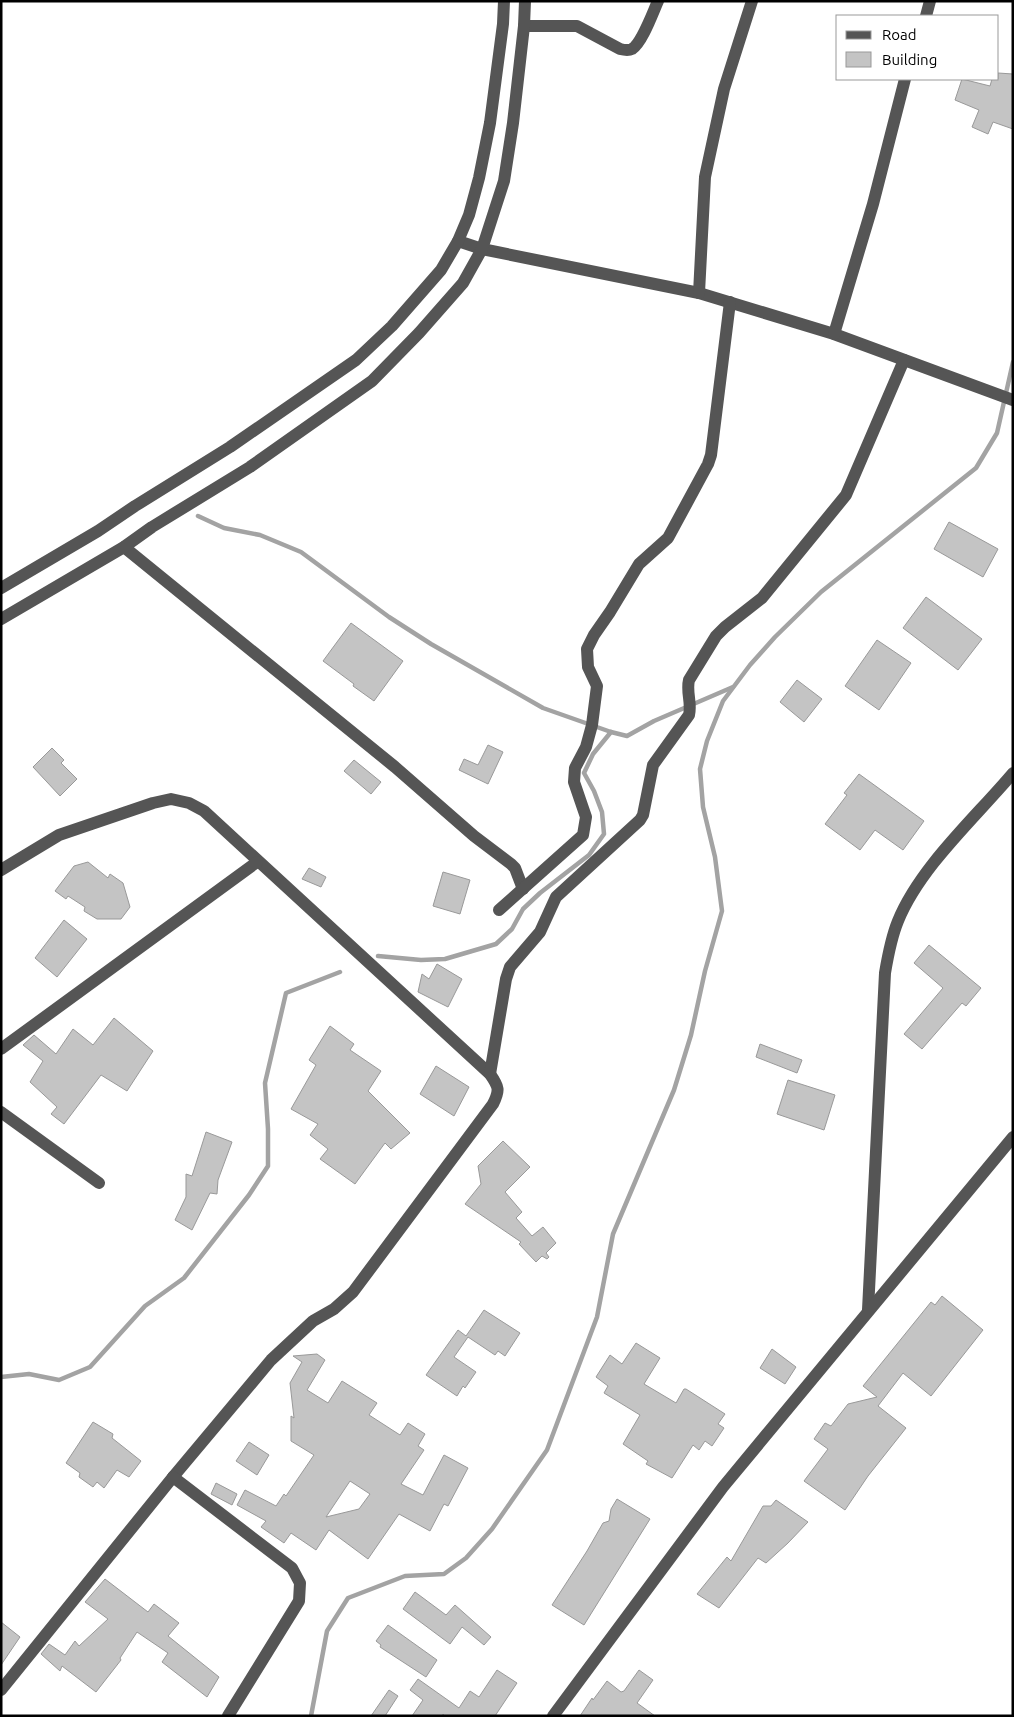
<svg xmlns="http://www.w3.org/2000/svg" width="1014" height="1717" viewBox="0 0 1014 1717" font-family="Ubuntu,sans-serif">
<style>
.lines{fill:none;stroke-linecap:round;stroke-linejoin:round}
.stream{stroke:#a3a3a3;stroke-width:4.5}
.building{fill:#c4c4c4;stroke:#999;fill-rule:evenodd}
.minor{stroke:#555;stroke-width:12}
</style>
<rect width="100%" height="100%" fill="#fff"/>
<g class="lines">
<g class="stream">
<polyline points="198,516 224,528 260,535 301,552 389,617 431,644 543,708 611,732 627,736 654,721 733,687"/>
<polyline points="378,956 421,960 445,959 496,944 512,929 523,909 540,893 589,855 604,834 602,812 594,791 584,773 593,754 611,732"/>
<polyline points="1,1377 29,1374 59,1380 90,1367 145,1306 184,1278 249,1195 268,1166 268,1129 265,1083 286,993 340,972"/>
<polyline points="311,1716 327,1631 348,1598 405,1576 444,1574 466,1558 492,1529 547,1450 597,1317 613,1234 674,1090 691,1035 705,971 722,911 715,857 703,807 700,769 707,741 723,701 750,665 775,637 821,592 976,468 997,433 1013,362"/>
</g>
</g>
<g class="building">
<polygon points="998,73 1013,74 1013,129 993,122 988,134 972,127 979,110 955,100 962,79 990,86 992,79 998,79"/>
<polygon points="949,522 998,549 983,577 934,549"/>
<polygon points="926,597 982,639 958,670 903,628"/>
<polygon points="351,623 403,661 374,701 353,686 354,684 323,661"/>
<polygon points="877,640 911,663 879,710 845,686"/>
<polygon points="797,680 822,699 804,722 780,702"/>
<polygon points="488,745 503,752 488,784 459,770 464,759 478,765"/>
<polygon points="52,748 64,760 61,763 77,779 60,796 33,767"/>
<polygon points="354,760 381,782 371,794 344,771"/>
<polygon points="859,774 924,821 903,850 875,830 860,850 825,824 847,795 844,793"/>
<polygon points="88,862 108,878 110,874 123,883 130,907 121,919 97,919 84,911 85,907 68,896 66,899 55,891 74,866"/>
<polygon points="309,868 326,877 321,887 302,879"/>
<polygon points="443,872 470,880 460,914 433,906"/>
<polygon points="64,920 87,939 57,977 35,958"/>
<polygon points="929,945 981,988 966,1006 962,1003 922,1049 904,1034 943,988 914,963"/>
<polygon points="437,964 462,979 448,1007 418,992 422,974 429,979"/>
<polygon points="114,1018 153,1051 127,1091 101,1075 64,1124 51,1114 57,1107 30,1082 43,1061 23,1045 34,1035 56,1054 73,1029 93,1045"/>
<polygon points="330,1026 354,1044 350,1050 381,1071 368,1091 410,1133 391,1149 385,1143 355,1184 320,1159 328,1149 310,1135 318,1124 291,1109 316,1065 309,1060"/>
<polygon points="760,1044 802,1060 797,1073 756,1057"/>
<polygon points="436,1066 469,1087 454,1116 420,1094"/>
<polygon points="788,1080 835,1095 824,1130 777,1114"/>
<polygon points="206,1132 232,1142 218,1180 217,1194 210,1193 192,1230 175,1220 186,1197 186,1174 192,1176"/>
<polygon points="503,1141 530,1167 505,1192 522,1212 516,1218 532,1236 543,1227 556,1243 546,1253 549,1257 547,1259 542,1256 536,1262 519,1244 521,1242 465,1204 481,1184 478,1166"/>
<polygon points="942,1296 983,1330 931,1396 903,1373 878,1406 906,1428 868,1476 845,1510 804,1481 828,1449 814,1439 825,1423 831,1426 848,1404 877,1397 863,1386 931,1302 935,1305"/>
<polygon points="484,1310 520,1333 505,1356 498,1351 495,1355 468,1337 454,1357 476,1372 465,1388 463,1386 457,1396 426,1375 458,1330 466,1336"/>
<polygon points="636,1343 660,1358 644,1384 676,1403 684,1389 686,1389 725,1414 718,1424 724,1428 712,1446 705,1441 699,1450 693,1445 672,1478 646,1464 648,1461 623,1444 640,1415 604,1393 608,1386 596,1377 610,1355 622,1364"/>
<polygon points="772,1349 796,1367 785,1384 760,1368"/>
<path d="M 317,1354 L 325,1360 L 307,1390 L 328,1403 L 342,1381 L 377,1403 L 369,1415 L 400,1435 L 408,1423 L 425,1434 L 418,1446 L 424,1450 L 401,1484 L 423,1495 L 444,1455 L 468,1468 L 448,1506 L 444,1504 L 430,1531 L 399,1514 L 368,1559 L 329,1530 L 316,1550 L 291,1533 L 284,1543 L 261,1527 L 266,1521 L 237,1505 L 245,1490 L 276,1506 L 284,1494 L 286,1496 L 314,1455 L 291,1441 L 291,1416 L 294,1418 L 290,1383 L 302,1362 L 293,1356 ZM 350,1481 L 370,1494 L 359,1509 L 326,1517 Z"/>
<polygon points="93,1422 113,1434 112,1438 141,1461 129,1477 117,1470 104,1488 97,1482 93,1487 79,1477 80,1473 66,1463"/>
<polygon points="249,1442 269,1455 257,1475 236,1461"/>
<polygon points="216,1483 237,1494 232,1505 211,1494"/>
<polygon points="617,1499 650,1519 584,1625 552,1605 587,1551 603,1523 609,1521 611,1509"/>
<polygon points="776,1500 808,1522 788,1543 766,1563 758,1558 719,1608 697,1594 727,1557 731,1561 763,1506 771,1506"/>
<polygon points="105,1579 148,1612 154,1604 179,1623 168,1636 219,1677 207,1697 162,1662 168,1653 137,1632 120,1658 121,1660 96,1692 62,1666 60,1671 41,1654 49,1644 65,1655 75,1641 79,1646 108,1619 85,1602"/>
<polygon points="415,1592 446,1615 455,1605 491,1637 484,1645 462,1627 450,1644 403,1609"/>
<polygon points="1,1622 20,1637 1,1665"/>
<polygon points="388,1625 437,1660 426,1677 380,1647 381,1645 376,1641"/>
<polygon points="497,1670 517,1683 495,1716 445,1716 443,1714 442,1716 412,1716 423,1700 410,1690 418,1679 459,1708 470,1691 479,1697"/>
<polygon points="639,1670 653,1680 637,1703 655,1716 580,1716 592,1698 593,1700 607,1681 621,1692 624,1691"/>
<polygon points="389,1690 398,1696 385,1716 371,1716"/>
</g>
<g class="lines">
<g class="minor">
<polyline points="926,16 930,1"/>
<path d="M 524,26 L 577,26 L 620,49 C 624,50 628,51 632,49 C 642,43 653,12 658,1"/>
<polyline points="458,241 482,249 699,293 834,334 1013,400"/>
<polyline points="699,293 705,177 724,89 752,1"/>
<polyline points="834,334 873,204 905,79"/>
<polyline points="124,547 395,767 474,836 511,864 515,868 523,889"/>
<polyline points="1,588 98,531 135,506 230,447 356,360 392,326 441,270 458,241 469,215 479,178 490,123 503,24 504,1"/>
<polyline points="1,619 124,547 152,527 250,467 372,381 419,333 463,283 482,249 504,181 513,123 524,26 525,1"/>
<path d="M 1,870 L 59,835 L 153,803 L 171,799 L 189,803 L 204,811 L 490,1074 C 499,1087 500,1090 493,1104 L 353,1292 L 334,1309 L 313,1321 L 271,1360 L 173,1477 L 1,1690"/>
<polyline points="499,910 583,835 586,817 574,782 575,768 586,747 592,725 597,686 588,667 587,649 594,635 610,612 639,564 668,538 708,464 711,455 730,302"/>
<polyline points="1,1049 257,862"/>
<path d="M 490,1074 L 506,979 L 510,967 L 540,932 L 556,897 L 640,820 L 643,815 L 653,765 L 689,715 C 692,703 686,692 689,680 L 716,636 L 725,627 L 762,598 L 846,495 L 904,360"/>
<polyline points="1,1112 99,1183"/>
<path d="M 868,1310 L 885,973 C 888,955 891,938 898,921 C 920,867 975,818 1013,773"/>
<polyline points="173,1477 292,1568 300,1583 299,1601 228,1716"/>
<polyline points="553,1716 723,1487 1013,1137"/>
</g>
</g>
<rect width="1014" height="1717" fill="none" stroke="#000000" stroke-width="5"/>
<rect x="836" y="15" width="162" height="65" fill="#ffffff" stroke="#999999"/>
<rect x="846" y="31" width="25" height="8" fill="#555555" stroke="#999999"/>
<text x="882" y="40" font-size="15" fill="#000000">Road</text>
<rect x="846" y="52" width="25" height="15" fill="#c4c4c4" stroke="#999999"/>
<text x="882" y="65" font-size="15" fill="#000000">Building</text>
</svg>
